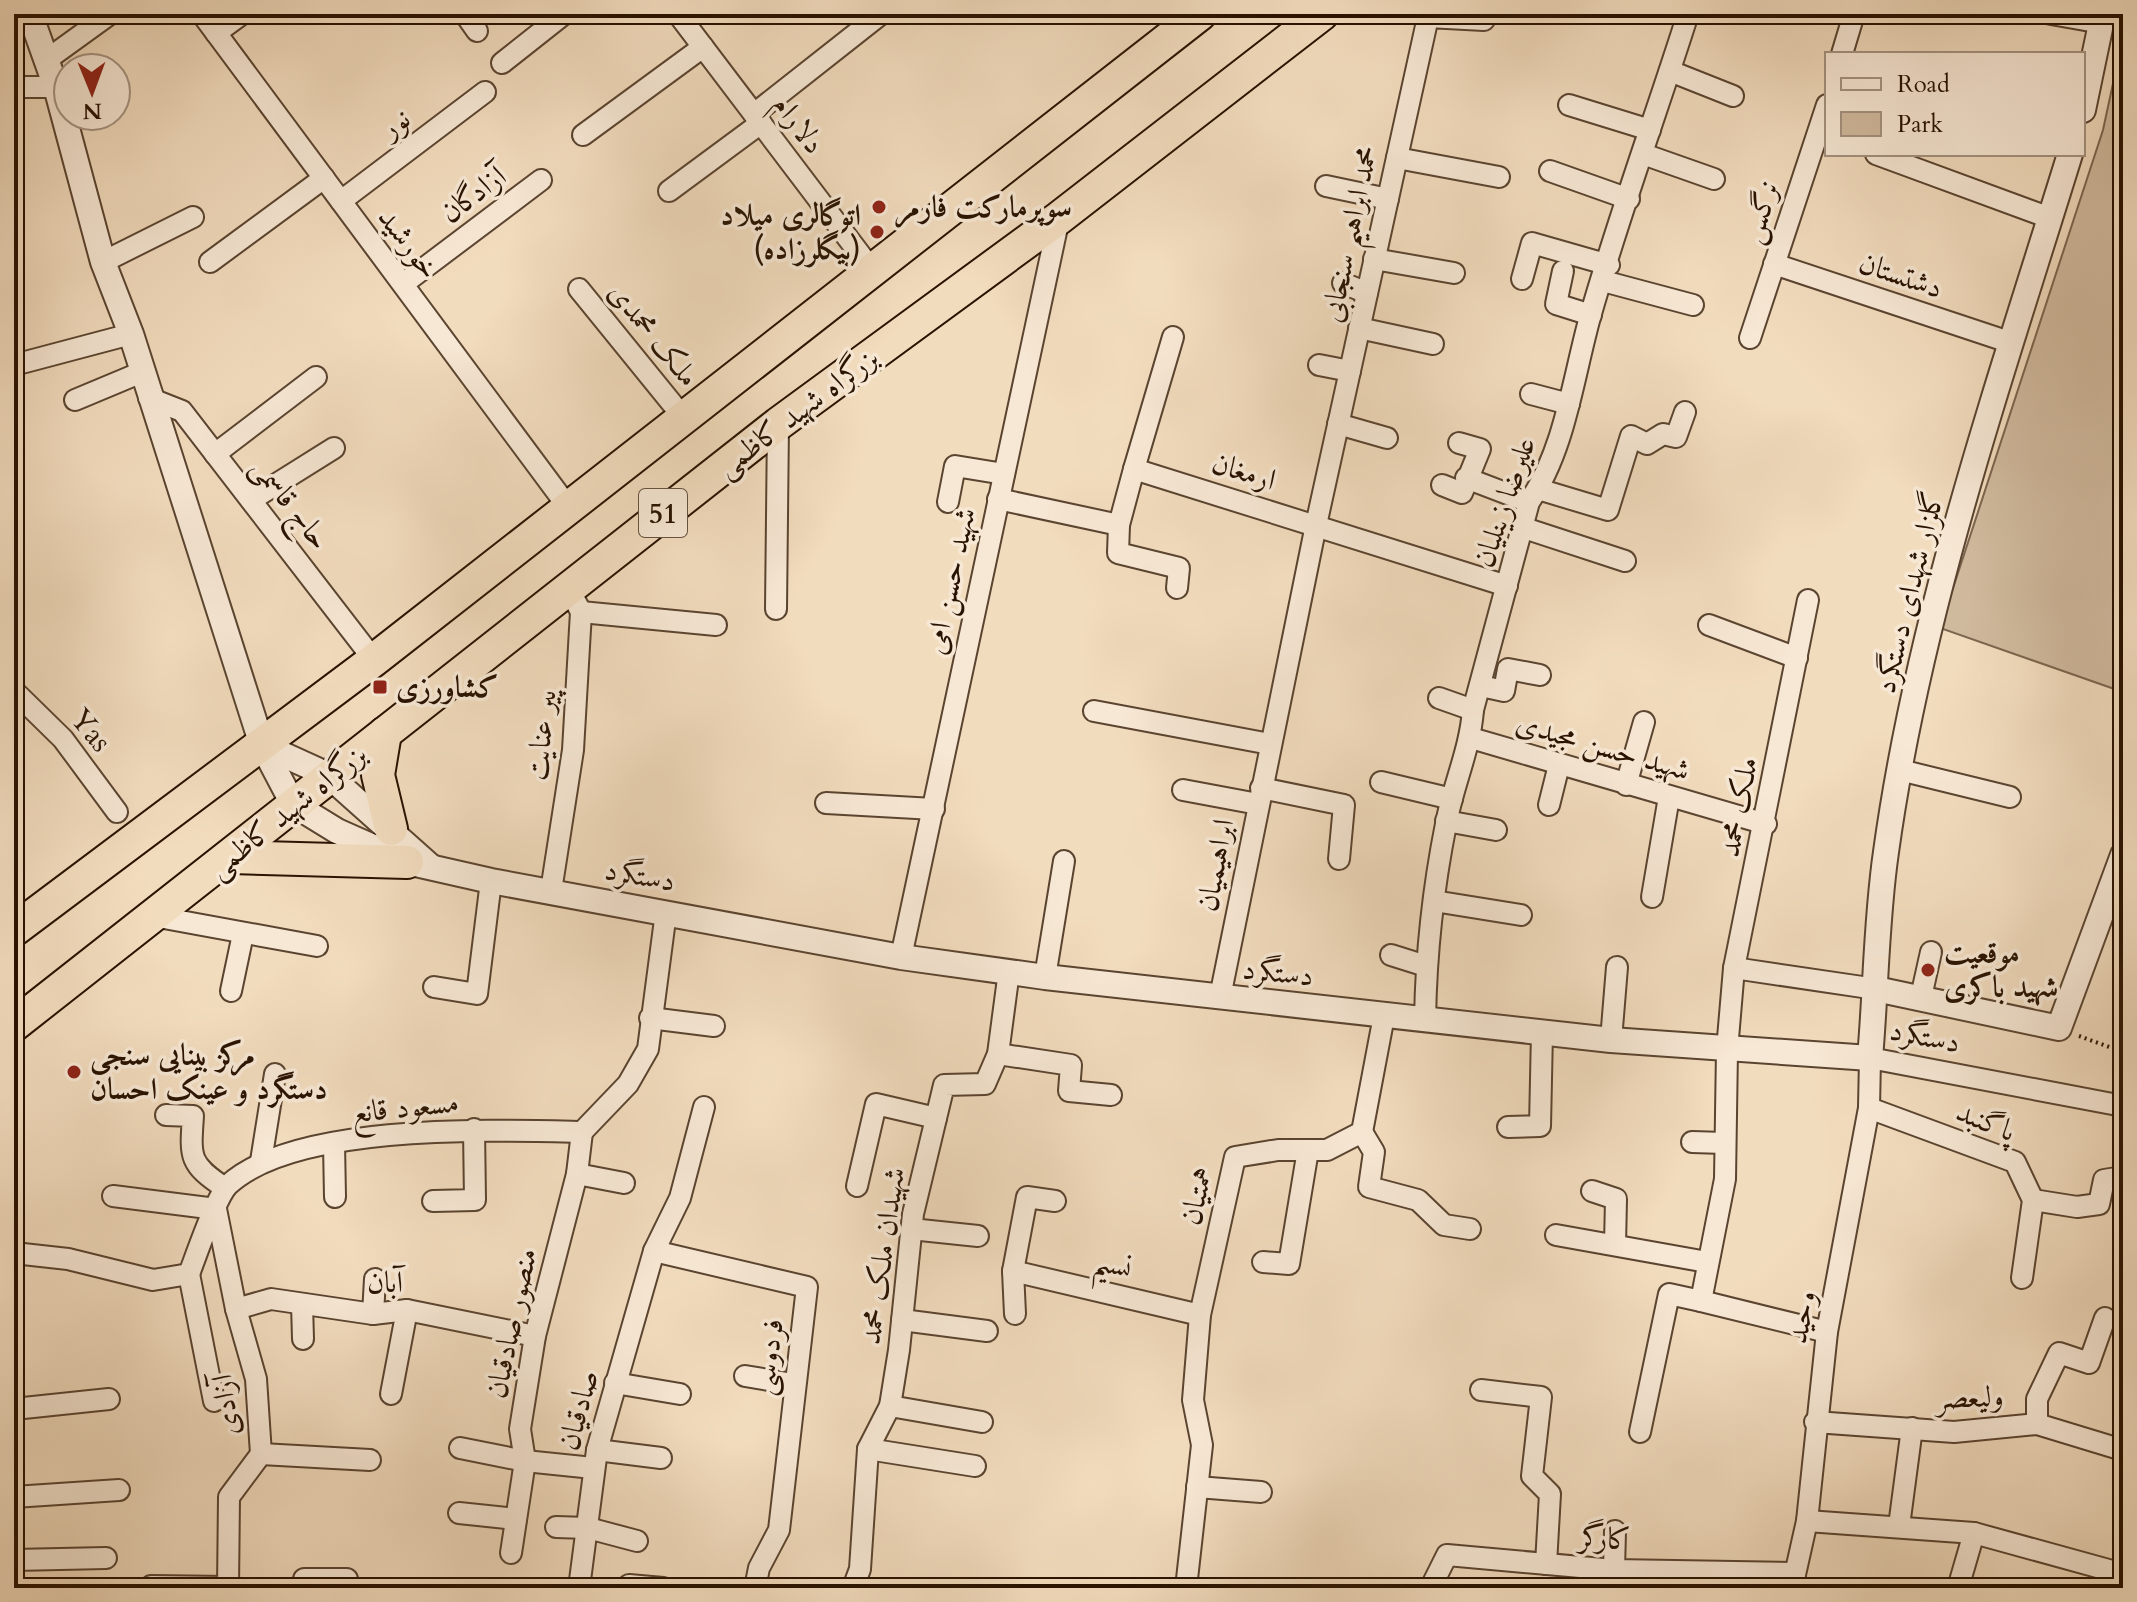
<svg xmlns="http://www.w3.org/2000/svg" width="2137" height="1602" viewBox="0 0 2137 1602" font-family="Cardo,Amiri,serif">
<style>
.green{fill:#d0ba9e;stroke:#7c664f;stroke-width:2}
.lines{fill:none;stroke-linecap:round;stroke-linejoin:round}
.minor-casing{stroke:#5a4430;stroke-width:24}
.tertiary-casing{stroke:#5a4430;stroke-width:28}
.trunk-casing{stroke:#281200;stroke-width:36}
.path{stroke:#281200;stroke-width:4;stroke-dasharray:2 4;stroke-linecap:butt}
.minor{stroke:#f7e8d5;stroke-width:20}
.tertiary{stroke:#f7e8d5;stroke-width:24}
.trunk{stroke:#f2dcbe;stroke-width:32}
.poi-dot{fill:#8f2418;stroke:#f7e8d5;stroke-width:3}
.labels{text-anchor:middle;stroke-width:7;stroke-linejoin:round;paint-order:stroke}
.shield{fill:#f7e8d5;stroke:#665240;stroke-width:2}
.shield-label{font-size:28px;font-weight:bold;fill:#281200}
.street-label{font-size:30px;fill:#281200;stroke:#f7e8d5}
.poi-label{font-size:30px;font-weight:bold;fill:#281200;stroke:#f7e8d5;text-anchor:start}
</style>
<rect width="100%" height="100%" fill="#f2dcbe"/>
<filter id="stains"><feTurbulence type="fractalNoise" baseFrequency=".0025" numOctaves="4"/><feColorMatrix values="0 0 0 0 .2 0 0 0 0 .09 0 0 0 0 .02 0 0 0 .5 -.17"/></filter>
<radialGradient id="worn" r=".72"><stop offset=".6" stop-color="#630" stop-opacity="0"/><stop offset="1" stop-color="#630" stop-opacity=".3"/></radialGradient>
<polygon class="green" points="2123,37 2123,692 1940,628 2103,130"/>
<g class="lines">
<g class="minor-casing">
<g id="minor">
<polyline points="202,14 568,507"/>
<polyline points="465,14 477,31"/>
<polyline points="678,14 872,270"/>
<polyline points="2051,14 2102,23"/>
<polyline points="216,33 242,14"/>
<polyline points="1842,54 1854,14"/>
<polyline points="45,61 110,14"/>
<polyline points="502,63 564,14"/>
<polyline points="1670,71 1733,96"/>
<polyline points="14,87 56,87"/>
<polyline points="1569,105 1650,130"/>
<polyline points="754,114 881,14"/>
<polyline points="583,135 703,47"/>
<polyline points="1643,154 1714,179"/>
<polyline points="1876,154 2050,218"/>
<polyline points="1397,158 1499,177"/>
<polyline points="1550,171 1629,199"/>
<polyline points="1326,186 1388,199"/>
<polyline points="669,191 761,123"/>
<polyline points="341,201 485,92"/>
<polyline points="1374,259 1454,273"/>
<polyline points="103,262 193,217"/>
<polyline points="210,262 324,178"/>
<polyline points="1774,264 2009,342"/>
<polyline points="1563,271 1556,304 1591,315"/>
<polyline points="1522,279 1532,243 1609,265"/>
<polyline points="1603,281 1693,305"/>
<polyline points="1343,283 1367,293"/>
<polyline points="403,284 541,180"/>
<polyline points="579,289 683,417"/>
<polyline points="1359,328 1433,344"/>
<polyline points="1750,338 1827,105"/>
<polyline points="14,365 131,334"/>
<polyline points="1319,365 1350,371"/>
<polyline points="1531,394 1569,404"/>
<polyline points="149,398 182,411 374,660"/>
<polyline points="75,400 142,372"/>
<polyline points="1338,424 1387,438"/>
<polyline points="215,454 316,377"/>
<polyline points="1134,469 1173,337"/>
<polyline points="1466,478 1529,502"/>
<polyline points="1442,485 1462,493 1480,449 1459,443"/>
<polyline points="1538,489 1608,510 1631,436 1647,444 1663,434 1676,437 1685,412"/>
<polyline points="998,499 1119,525 1134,469 1507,586"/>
<polyline points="251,500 334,448"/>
<polyline points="948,502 955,466 1004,474"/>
<polyline points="1119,525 1118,553 1179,568 1177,588"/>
<polyline points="1524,528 1625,561"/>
<polyline points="1808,600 1734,968 1727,1050 1725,1179 1701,1301 1827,1332"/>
<polyline points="776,609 778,424"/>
<polyline points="581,612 716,625"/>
<polyline points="1709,625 1797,658"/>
<polyline points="1481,686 1504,691 1508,669 1540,675"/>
<polyline points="14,691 63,739 117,812"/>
<polyline points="1439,698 1473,710"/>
<polyline points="1094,711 1270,744"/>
<polyline points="1471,738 1766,824"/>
<polyline points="1900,770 2010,797"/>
<polyline points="1381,782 1452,799"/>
<polyline points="1626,785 1644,722"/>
<polyline points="1261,788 1344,805 1339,859"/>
<polyline points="1183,790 1258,804"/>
<polyline points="826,803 934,809"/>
<polyline points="1549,805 1559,765"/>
<polyline points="1446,821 1496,830"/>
<polyline points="551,891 573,750 581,612 568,587"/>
<polyline points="1652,897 1669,797"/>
<polyline points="1434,901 1521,915"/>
<polyline points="153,916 317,946"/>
<polyline points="1391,955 1426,966"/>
<polyline points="901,957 1059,218"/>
<polyline points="1734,968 1876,989"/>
<polyline points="1045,977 1064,861"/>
<polyline points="434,987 477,994 491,881"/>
<polyline points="231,991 243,934"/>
<polyline points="1220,997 1316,525 1428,17 1484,20 1485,14"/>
<polyline points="1921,997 1931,952"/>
<polyline points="650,1018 714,1026"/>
<path d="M 1425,1021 C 1426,955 1433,889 1446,824 C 1453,785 1470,750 1473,710 L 1529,502 C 1565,450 1573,378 1590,317 C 1619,215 1656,115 1688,14"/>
<polyline points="1611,1040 1617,967"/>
<polyline points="998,1054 1071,1065 1069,1091 1111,1095"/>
<polyline points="1869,1108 2015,1162 2033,1200 2022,1278"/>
<path d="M 166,1115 L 193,1116 C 190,1158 189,1164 225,1188"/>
<polyline points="1508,1127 1540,1126 1542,1032"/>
<polyline points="1362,1132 1374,1152 1369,1187 1418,1200 1444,1225 1470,1229"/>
<polyline points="1692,1142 1724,1143"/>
<polyline points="334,1144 335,1197"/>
<polyline points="261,1161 275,1074"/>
<polyline points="577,1174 624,1183"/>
<polyline points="857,1186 876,1104 936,1118"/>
<polyline points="1592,1191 1616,1199 1615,1245"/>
<polyline points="113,1196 216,1209 236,1309 256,1379 261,1454 229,1497 228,1588"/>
<polyline points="2033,1200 2077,1207 2099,1204 2104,1180 2123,1177"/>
<polyline points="433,1201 475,1200 474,1129"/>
<polyline points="911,1229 978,1236"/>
<polyline points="1556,1235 1707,1262"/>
<polyline points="654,1251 807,1287 779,1530 759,1568 755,1588"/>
<path d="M 14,1253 L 68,1259 L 153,1280 L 189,1274 C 196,1256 216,1197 228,1185 C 295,1123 492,1130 582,1132 L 628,1084 L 648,1049 L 666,912"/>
<polyline points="1263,1262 1289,1264 1308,1150"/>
<polyline points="1013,1271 1200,1315"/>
<polyline points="189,1274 214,1401"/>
<polyline points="302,1304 303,1339"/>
<polyline points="236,1309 271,1299 373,1314 407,1310 535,1336"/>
<polyline points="373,1314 375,1279"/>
<polyline points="1015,1314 1013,1271 1027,1197 1055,1201"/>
<polyline points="902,1320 987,1331"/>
<polyline points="745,1376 793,1384"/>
<polyline points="615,1383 680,1394"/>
<polyline points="1481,1390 1541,1397 1532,1476 1550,1494 1546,1564"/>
<polyline points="391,1394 407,1310"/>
<polyline points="890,1406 982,1422"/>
<polyline points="14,1409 109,1399"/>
<polyline points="1815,1422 1954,1432 2037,1424 2116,1448 2123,1446"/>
<polyline points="2037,1424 2037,1399 2059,1353 2089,1363 2105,1318"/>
<polyline points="1640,1432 1669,1294 1701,1301"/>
<polyline points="460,1448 525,1461 593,1468"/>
<polyline points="868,1449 975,1466"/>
<polyline points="597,1450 661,1458"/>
<polyline points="261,1454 370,1460"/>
<polyline points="1197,1487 1261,1492"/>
<polyline points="14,1497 119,1490"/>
<polyline points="459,1513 516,1519"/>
<polyline points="1807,1521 1974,1533 2123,1574"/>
<polyline points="1899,1526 1912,1428"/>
<polyline points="556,1527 588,1528 637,1541"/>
<polyline points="511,1553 525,1461 520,1429 535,1336 577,1174 582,1132"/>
<polyline points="14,1560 106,1558"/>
<polyline points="1614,1570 1615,1531"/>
<polyline points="629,1585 663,1588"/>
<polyline points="151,1586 228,1587"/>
<polyline points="1431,1587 1447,1555 1614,1570 1795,1573"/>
<polyline points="304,1588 304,1579 347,1579"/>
<polyline points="579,1588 597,1450 654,1251 680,1198 704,1107"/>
<polyline points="853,1588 860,1569 868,1449 890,1406 899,1350 913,1214 944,1085 985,1084 998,1054 1009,971"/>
<polyline points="1186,1588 1202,1445 1193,1400 1200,1315 1235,1157 1278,1150 1327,1150 1362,1132 1384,1016"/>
<polyline points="1792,1588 1807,1521 1827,1332 1869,1108 1870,1058 2123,1106"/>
<polyline points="1958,1588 1974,1533"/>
</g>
</g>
<g class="tertiary-casing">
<g id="tertiary">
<path d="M 30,14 L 56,87 L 103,262 L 131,334 L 262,745 L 293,804 L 337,831 L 407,862 L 491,881 L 901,957 L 1045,977 L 1611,1040 L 1870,1058 C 1876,990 1876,920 1886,852 C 1919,613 1999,384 2070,154"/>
<polyline points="2083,110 2103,14"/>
<polyline points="262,745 328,775 430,866"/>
<polyline points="1876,989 2059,1028 2123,855"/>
</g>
</g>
<g class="trunk-casing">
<g id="trunk">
<polyline points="385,733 378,775 391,829"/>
<polyline points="231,857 407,862"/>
<polyline points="14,930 374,660 1200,14"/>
<polyline points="14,1025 778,424 1059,218 1322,14"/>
</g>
</g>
<polyline class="path" points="2079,1036 2123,1052"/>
<use href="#minor" class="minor"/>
<use href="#tertiary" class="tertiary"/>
<use href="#trunk" class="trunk"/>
</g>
<g class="poi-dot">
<circle cx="879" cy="207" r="8"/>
<circle cx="877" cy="232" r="8"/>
<rect x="372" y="679" width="16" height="16" rx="4"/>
<circle cx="1928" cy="970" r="8"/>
<circle cx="74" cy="1072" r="8"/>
</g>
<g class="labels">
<rect class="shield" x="639" y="489" width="48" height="48" rx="6"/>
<g class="shield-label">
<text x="663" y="523">51</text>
</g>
<g class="street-label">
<text transform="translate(395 123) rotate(-37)" y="10">نور</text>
<text transform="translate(799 124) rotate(53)" y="10">دلارام</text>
<text transform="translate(473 194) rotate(-37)" y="10">آزادگان</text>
<text transform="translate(1760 212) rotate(-72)" y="10">نرگس</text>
<text transform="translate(1349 234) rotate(-78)" y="10">محمد ابراهیم سنجابی</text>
<text transform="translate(409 243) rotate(53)" y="10">خورشید</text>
<text transform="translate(1901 275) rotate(19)" y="10">دشتستان</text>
<text transform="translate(654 334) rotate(51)" y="10">ملک محمدی</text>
<text transform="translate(797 412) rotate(-37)" y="10">بزرگراه شهید کاظمی</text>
<text transform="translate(1244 471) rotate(17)" y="10">ارمغان</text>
<text transform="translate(1504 502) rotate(-71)" y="10">علیرضا زینلیان</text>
<text transform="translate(291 503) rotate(52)" y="10">حاج قاسمی</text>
<text transform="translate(950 581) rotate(-78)" y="10">شهید حسن امی</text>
<text transform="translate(1909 592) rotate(-76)" y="10">گلزار شهدای دستگرد</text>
<text transform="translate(91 730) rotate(50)" y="10">Yas</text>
<text transform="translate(541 735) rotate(-84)" y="10">پیر عنایت</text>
<text transform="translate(1603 746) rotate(16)" y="10">شهید حسن مجیدی</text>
<text transform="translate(1738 807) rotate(-79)" y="10">ملک محمد</text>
<text transform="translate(287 811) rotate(-39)" y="10">بزرگراه شهید کاظمی</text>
<text transform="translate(1215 865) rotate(-79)" y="10">ابراهیمیان</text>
<text transform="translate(640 875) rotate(10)" y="10">دستگرد</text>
<text transform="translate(1278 972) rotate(6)" y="10">دستگرد</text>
<text transform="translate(1925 1036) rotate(11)" y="10">دستگرد</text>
<text transform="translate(405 1107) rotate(-6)" y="10">مسعود قانع</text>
<text transform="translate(1986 1121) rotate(22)" y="10">پاگنبد</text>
<text transform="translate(1196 1196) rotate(-77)" y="10">همتیان</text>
<text transform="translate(882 1256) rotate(-82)" y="10">شهیدان ملک محمد</text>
<text transform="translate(1113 1264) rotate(13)" y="10">نسیم</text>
<text x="385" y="1292">آبان</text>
<text transform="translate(1801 1317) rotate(-79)" y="10">وحید</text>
<text transform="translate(511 1323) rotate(-78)" y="10">منصور صادقیان</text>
<text transform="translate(768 1357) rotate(-82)" y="10">فردوسی</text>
<text transform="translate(1970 1397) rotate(-2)" y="10">ولیعصر</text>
<text transform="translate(225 1405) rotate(-97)" y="10">آزادی</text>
<text transform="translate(578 1410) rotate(-75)" y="10">صادقیان</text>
<text transform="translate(1605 1538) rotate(4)" y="10">کارگر</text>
</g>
<g class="poi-label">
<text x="895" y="217">سوپرمارکت فارمر</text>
<text x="861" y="225" text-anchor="end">اتوگالری میلاد<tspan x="861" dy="34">(بیگلرزاده)</tspan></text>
<text x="396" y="697">کشاورزی</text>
<text x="1944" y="963">موقعیت<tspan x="1944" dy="34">شهید باکری</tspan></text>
<text x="90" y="1065">مرکز بینایی سنجی<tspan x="90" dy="34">دستگرد و عینک احسان</tspan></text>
</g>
</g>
<rect width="2137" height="1602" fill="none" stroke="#f2dcbe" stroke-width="48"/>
<rect x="16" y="16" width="2105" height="1570" fill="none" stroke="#281200" stroke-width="4"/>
<rect x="24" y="24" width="2089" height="1554" fill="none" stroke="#281200" stroke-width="2"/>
<rect x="1825" y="52" width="260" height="104" fill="#f7e8d5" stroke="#a49280" stroke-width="2"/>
<rect x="1841" y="78" width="40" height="12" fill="#f7e8d5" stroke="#a49280" stroke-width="2"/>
<text x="1897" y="92" font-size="24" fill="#281200">Road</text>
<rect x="1841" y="112" width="40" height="24" fill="#d0ba9e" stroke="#a49280" stroke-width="2"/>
<text x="1897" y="132" font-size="24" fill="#281200">Park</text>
<g transform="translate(92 92) rotate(179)"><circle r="38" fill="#f7e8d5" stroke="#a49280" stroke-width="2"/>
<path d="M0-6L14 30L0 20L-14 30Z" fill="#8f2418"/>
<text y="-12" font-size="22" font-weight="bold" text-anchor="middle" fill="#281200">N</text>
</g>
<rect width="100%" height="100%" filter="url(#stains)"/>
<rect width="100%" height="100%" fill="url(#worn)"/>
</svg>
